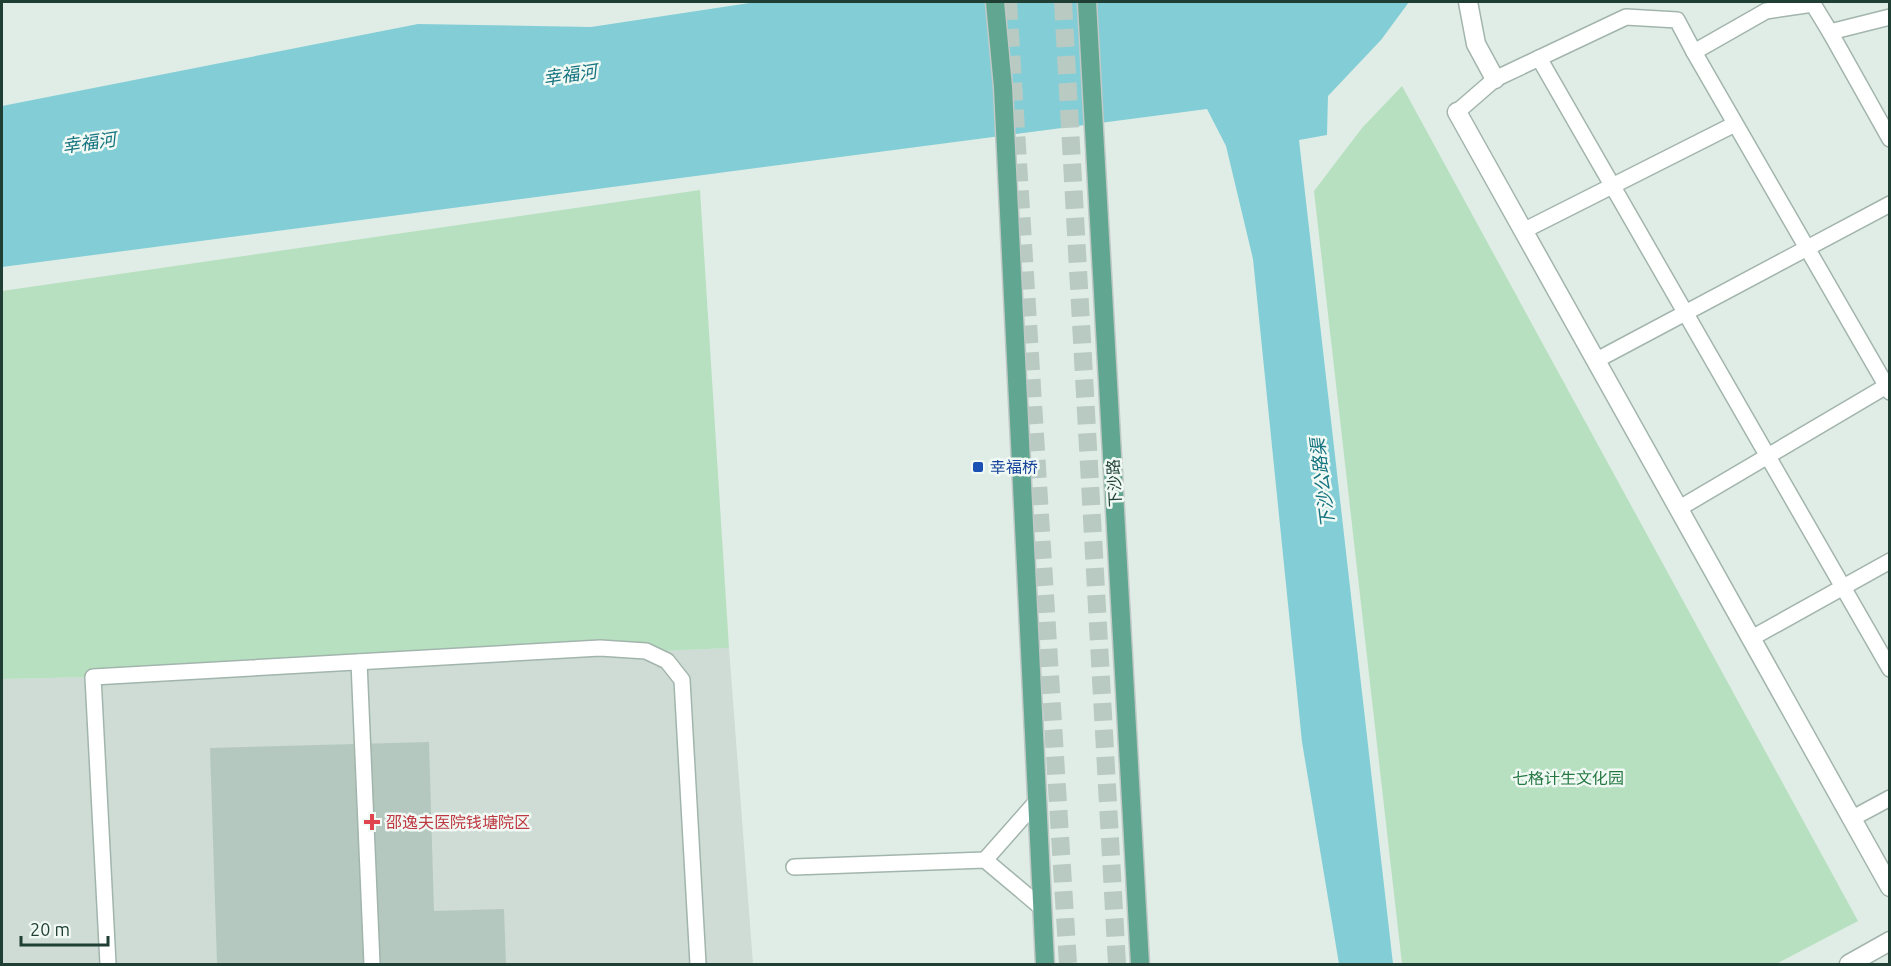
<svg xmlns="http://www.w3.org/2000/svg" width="1891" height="966" viewBox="0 0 1891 966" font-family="Ubuntu,'Noto Sans SC',sans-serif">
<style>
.built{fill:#cedcd5}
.green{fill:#b7e0c0}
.water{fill:#83ced6}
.building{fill:#b5c8bf}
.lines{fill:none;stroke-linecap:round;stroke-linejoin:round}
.trunk-tunnel{stroke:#b9cac3;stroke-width:18;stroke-dasharray:18 9;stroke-linecap:butt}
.service-casing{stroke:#a2b5ad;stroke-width:18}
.minor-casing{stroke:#a2b5ad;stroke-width:21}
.primary-casing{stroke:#c0c9c6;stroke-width:21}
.service{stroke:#fff;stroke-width:15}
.minor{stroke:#fff;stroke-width:18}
.primary{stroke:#61a691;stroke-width:18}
.transit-dot{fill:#1a4fb4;stroke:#f1f9f5;stroke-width:2}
.health-dot{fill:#e0444e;stroke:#f1f9f5;stroke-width:2}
.labels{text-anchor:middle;stroke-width:5;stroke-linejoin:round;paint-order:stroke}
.transit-label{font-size:16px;fill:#164399;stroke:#f1f9f5;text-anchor:start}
.street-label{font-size:16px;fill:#1f3f35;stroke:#f1f9f5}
.park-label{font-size:16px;fill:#267942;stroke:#f1f9f5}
.health-label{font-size:16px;fill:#be3a42;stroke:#f1f9f5;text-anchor:start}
.water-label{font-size:18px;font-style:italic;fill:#14737f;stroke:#f1f9f5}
</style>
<rect width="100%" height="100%" fill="#e0ede6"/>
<polygon class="built" points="729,648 753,964 2,964 2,679 93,677"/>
<g class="green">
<polygon points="1402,86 1858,921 1776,964 1402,964 1314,191 1362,128"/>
<polygon points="700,190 729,648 93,677 2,679 2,291"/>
</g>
<polygon class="water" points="756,2 1409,2 1381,40 1328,96 1327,135 1299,140 1393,964 1339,964 1302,742 1253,259 1226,146 1207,109 2,267 2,106 418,24 591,27"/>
<polygon class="building" points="429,742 434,911 504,909 506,964 217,964 210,748"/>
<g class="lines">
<g class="trunk-tunnel">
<polyline points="1008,2 1068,964"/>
<polyline points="1063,2 1117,964"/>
</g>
<g class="service-casing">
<g id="service">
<polyline points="1830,32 1890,139"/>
<polyline points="1694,52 1890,392"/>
<polyline points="1539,58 1890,669"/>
<polyline points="1457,112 1495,79 1626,17 1677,20 1694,52 1766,11 1813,4 1830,32 1890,17"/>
<polyline points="1523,231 1735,124"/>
<polyline points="1595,361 1890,204"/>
<polyline points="1678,509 1890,384"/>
<polyline points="1750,639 1890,561"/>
<polyline points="359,662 372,964"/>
<polyline points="1851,819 1890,798"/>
<polyline points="985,860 1037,801"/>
<polyline points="794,867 985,860 1042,908"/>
<polyline points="108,964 93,677 600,648 646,651 667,661 682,680 698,964"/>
</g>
</g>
<g class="minor-casing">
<g id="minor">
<polyline points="1468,2 1476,44 1495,79"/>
<polyline points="1457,112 1890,887"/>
<polyline points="1849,964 1890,941"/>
</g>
</g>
<g class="primary-casing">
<g id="primary">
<polyline points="995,2 1003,87 1045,964"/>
<polyline points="1087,2 1140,964"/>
</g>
</g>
<use href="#service" class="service"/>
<use href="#minor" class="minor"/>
<use href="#primary" class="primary"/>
</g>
<rect class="transit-dot" x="972" y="461" width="12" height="12" rx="3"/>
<path class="health-dot" d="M369 813h6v6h6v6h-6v6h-6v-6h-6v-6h6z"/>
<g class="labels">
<g class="transit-label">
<text x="990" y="473">幸福桥</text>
</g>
<g class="street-label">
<text transform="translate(1114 483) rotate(-93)" y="6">下沙路</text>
</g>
<g class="park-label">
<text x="1568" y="784">七格计生文化园</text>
</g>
<g class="health-label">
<text x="386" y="828">邵逸夫医院钱塘院区</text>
</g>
<g class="water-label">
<text transform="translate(570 75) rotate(-8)" y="6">幸福河</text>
<text transform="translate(89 143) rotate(-8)" y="6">幸福河</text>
<text transform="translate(1323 483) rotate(-97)" y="6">下沙公路渠</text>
</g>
</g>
<rect width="1891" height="966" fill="none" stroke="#1f3f35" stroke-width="6"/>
<path d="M21 936v9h87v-9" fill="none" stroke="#1f3f35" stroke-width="3"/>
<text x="30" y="936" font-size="18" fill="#1f3f35" stroke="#f1f9f5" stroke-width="4.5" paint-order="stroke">20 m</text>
</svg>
